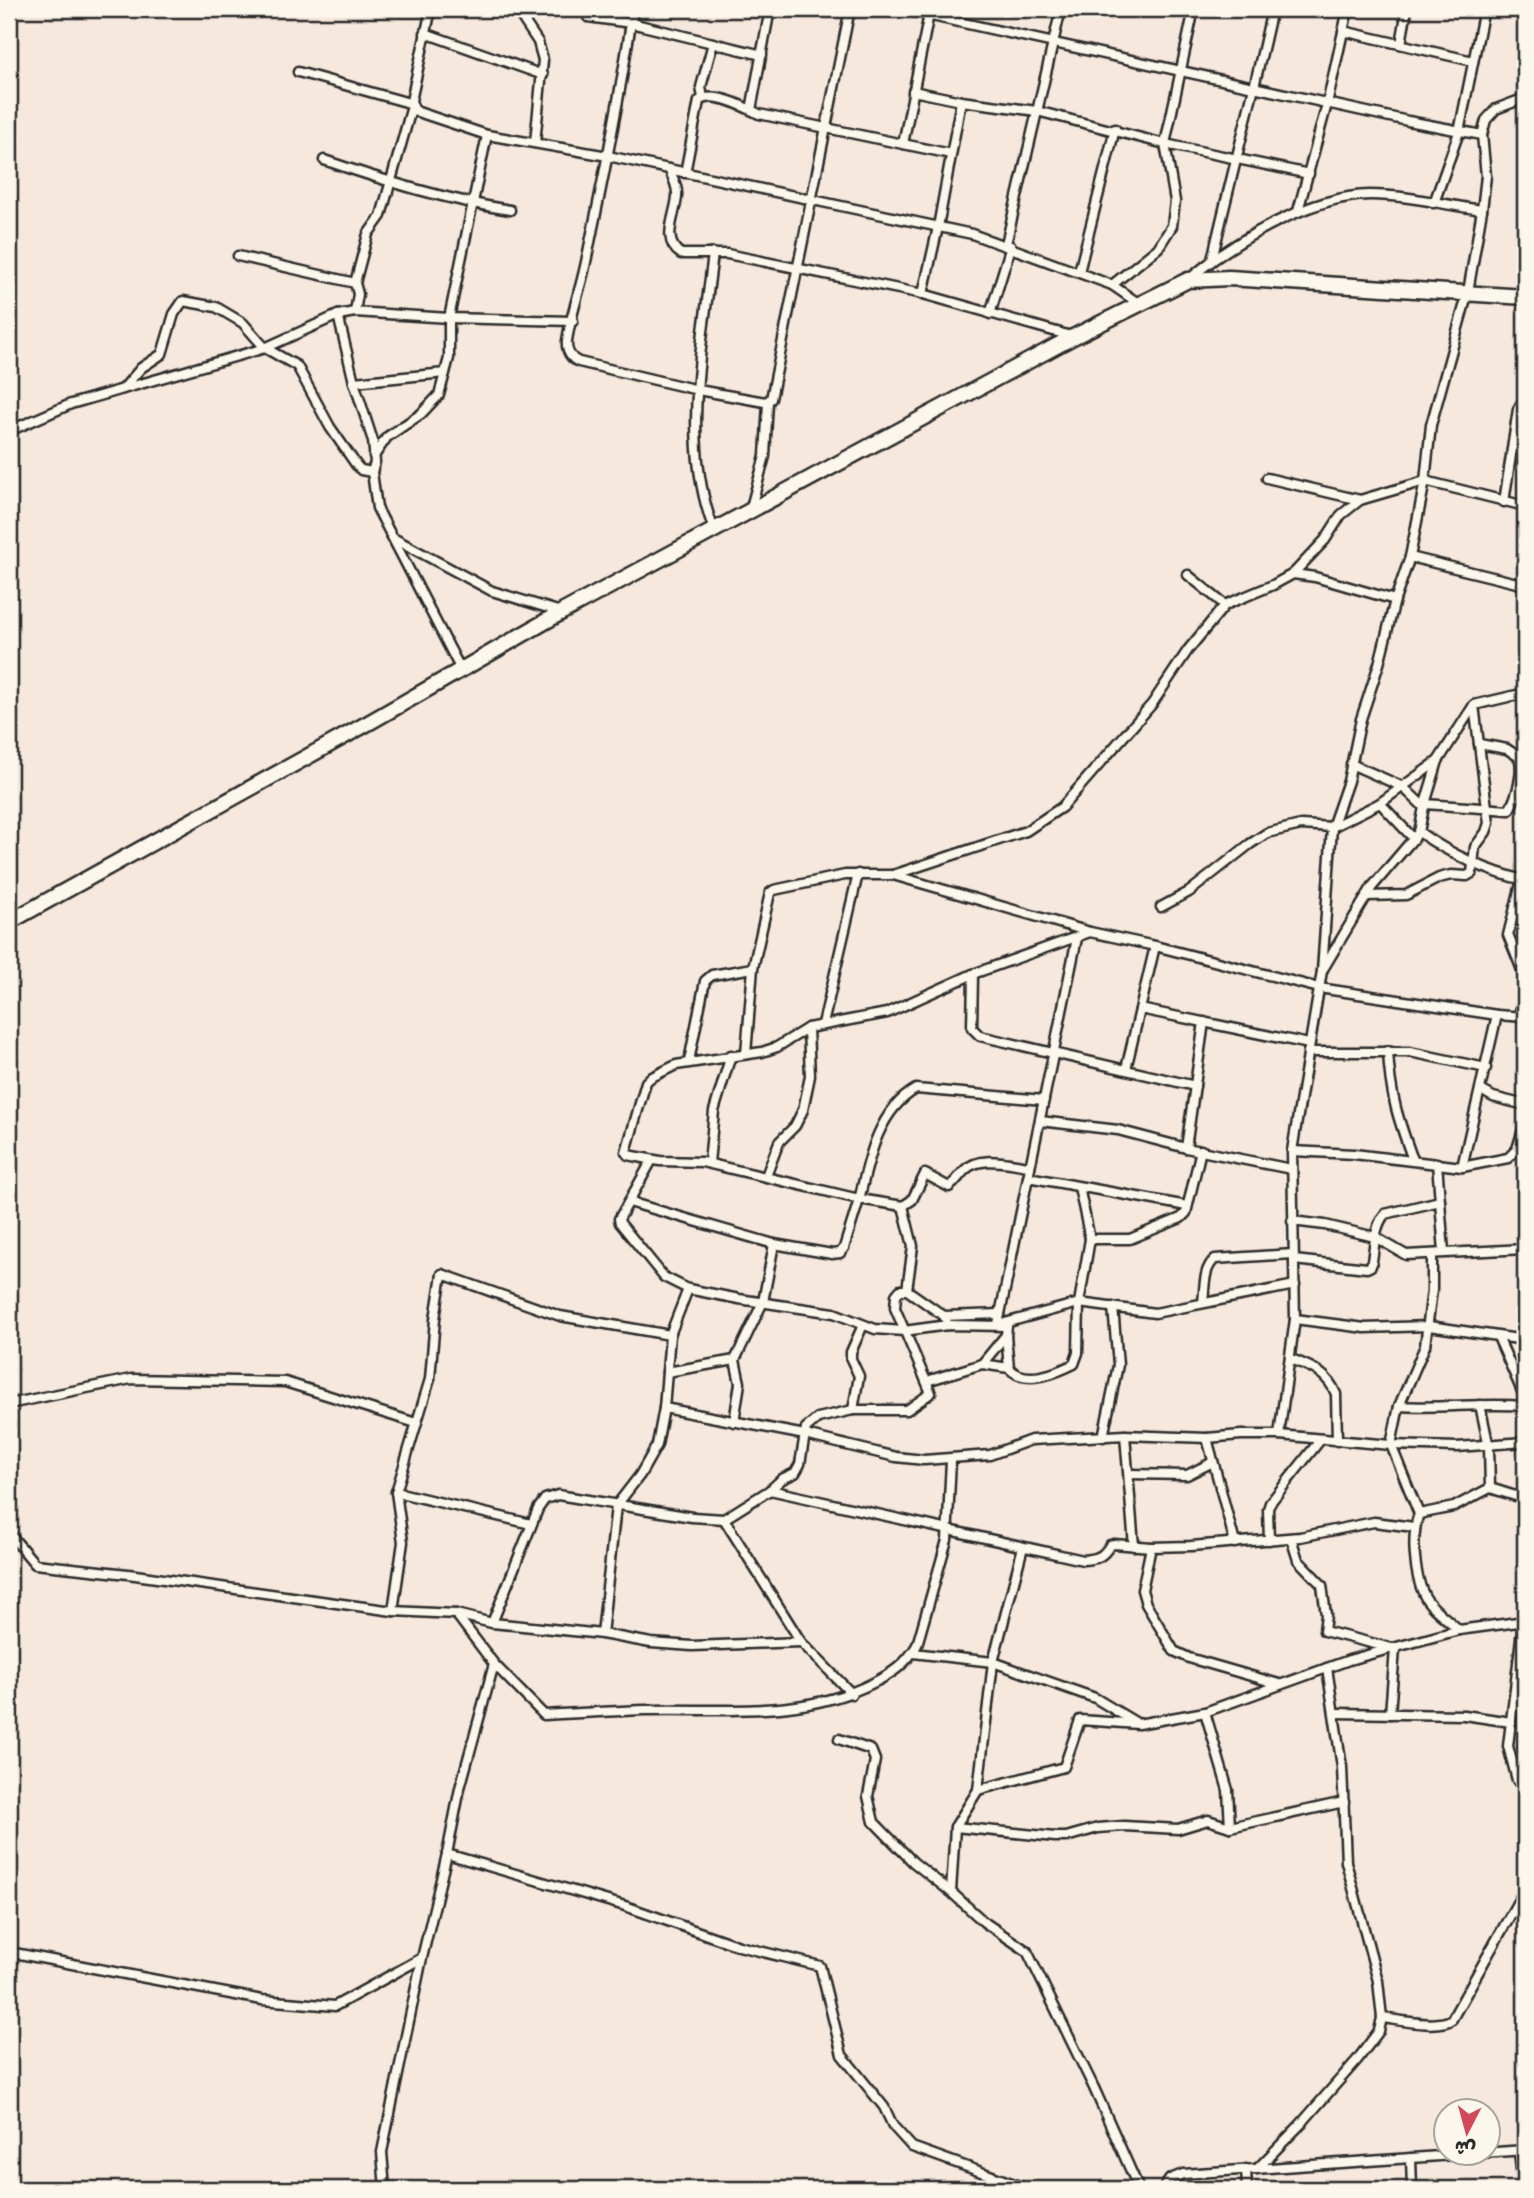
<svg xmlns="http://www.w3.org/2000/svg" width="1534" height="2198" viewBox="0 0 1534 2198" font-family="Caveat,'Playpen Sans Arabic',sans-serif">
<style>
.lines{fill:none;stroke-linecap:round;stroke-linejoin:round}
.minor-casing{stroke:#2b2b2b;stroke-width:13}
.trunk-casing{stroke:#2b2b2b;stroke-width:19}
.minor{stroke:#fbf7ec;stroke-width:8}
.trunk{stroke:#fbf7ec;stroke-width:14}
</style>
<rect width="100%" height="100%" fill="#f7e8de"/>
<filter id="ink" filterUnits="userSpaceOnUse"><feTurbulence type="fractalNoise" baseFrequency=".0143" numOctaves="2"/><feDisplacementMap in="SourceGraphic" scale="14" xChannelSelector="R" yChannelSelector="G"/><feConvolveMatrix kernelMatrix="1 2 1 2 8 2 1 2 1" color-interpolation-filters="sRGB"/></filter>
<g filter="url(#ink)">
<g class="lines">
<g class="minor-casing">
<g id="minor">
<polyline points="431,9 411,101 414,109 418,112 487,135 608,156 972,234 1112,285 1138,303"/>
<polyline points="516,9 538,42 543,60 535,143"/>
<path d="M 633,9 C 621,92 604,175 587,257 C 582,285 571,313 567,341 C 566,351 571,359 579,362 L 698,390 L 765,402 L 771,399 L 850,9"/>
<polyline points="900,9 1408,121 1482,135"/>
<polyline points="588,17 631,23 762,55"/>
<polyline points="1343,31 1473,61"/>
<polyline points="425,33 543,75"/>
<polyline points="1401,44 1407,9"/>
<polyline points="298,72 406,102 412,106 381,216 368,234 355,283"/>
<polyline points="913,91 961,101 1037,111 1165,144 1309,174"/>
<polyline points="703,98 701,87 713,43"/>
<polyline points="751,110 770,9"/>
<polyline points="903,144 930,9"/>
<path d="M 324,160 C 385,181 446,200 510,210"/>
<path d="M 669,169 C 673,178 678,187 677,196 C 676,216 660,240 681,254 L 727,254 L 923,294 L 1071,336"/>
<path d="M 685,173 L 699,101 C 713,90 745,107 759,114 L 951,154"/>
<polyline points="1434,203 1459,132 1484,9"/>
<polyline points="1298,211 1327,104 1348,9"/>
<polyline points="1006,244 1061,9"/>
<path d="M 713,253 C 703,344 680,442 714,530"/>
<polyline points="238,256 355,283 358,294 355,312"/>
<path d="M 1212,260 C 1231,176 1254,93 1272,9"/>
<polyline points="1079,272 1115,129"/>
<path d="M 1189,279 C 1234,241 1310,196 1370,195 C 1407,195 1445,205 1482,210"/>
<polyline points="1112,285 1158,248 1172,226 1175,201 1165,144 1194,9"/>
<polyline points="923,294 938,227 961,101"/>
<polyline points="990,314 1011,246"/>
<polyline points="338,315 354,382 373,441 375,462 372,472 377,508 461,670"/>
<polyline points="354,382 445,373 449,358 449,318 487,135"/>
<polyline points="123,389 141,368 162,354 174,314 183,301 216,307 243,323 265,348 297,366 330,427 357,466 361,470 372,472"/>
<polyline points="9,431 71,404 265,348 338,315 355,312 449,318 573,321"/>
<polyline points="374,456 387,437 421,414 439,395 445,373"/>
<polyline points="1267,478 1360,500"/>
<polyline points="1504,502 1518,409 1525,398"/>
<polyline points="750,511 765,456 768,402"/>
<polyline points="395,539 492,591 561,612"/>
<polyline points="1410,557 1525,585"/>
<polyline points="1293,574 1315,577 1395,600"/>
<polyline points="1188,575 1225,605"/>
<polyline points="1351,764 1403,787 1424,807"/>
<polyline points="1380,803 1414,839"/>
<path d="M 1425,804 L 1509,810 C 1517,797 1524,772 1519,757 L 1507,749 L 1479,744"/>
<path d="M 1419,832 C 1448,853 1490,873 1525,880"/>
<polyline points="893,875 1026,831 1062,807 1152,704 1188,650 1225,605 1273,585 1293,574 1325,540 1341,515 1360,500 1425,481 1525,506"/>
<polyline points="1367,896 1406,895 1439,878 1451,875 1467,876 1472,873 1475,847 1486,832 1489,823 1474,705"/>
<polyline points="1161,907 1189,892 1250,844 1267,833 1301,825 1332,827 1380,803 1438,761"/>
<polyline points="1322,971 1332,827 1348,781 1361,719 1379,664 1395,600 1410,557 1425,481 1431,425 1468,292 1482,210 1486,176 1482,135 1486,120 1496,109 1525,98"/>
<polyline points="973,974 972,1028 980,1036 1195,1086"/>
<polyline points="1140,1009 1309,1044"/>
<polyline points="1519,1017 1525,987 1524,975 1508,935 1522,880"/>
<polyline points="823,1024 858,874"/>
<path d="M 1388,1051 C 1390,1095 1398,1119 1413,1160"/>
<polyline points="1308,1052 1410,1052 1486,1068"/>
<polyline points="746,1054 753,968 770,893 774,890 845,875 893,875 1090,932 1155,946 1319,988 1497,1015 1525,1017"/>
<polyline points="689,1061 705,981 712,975 753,968"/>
<polyline points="1126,1069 1155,946"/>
<polyline points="1481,1090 1493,1097 1525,1105"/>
<polyline points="1040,1121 1118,1130 1186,1148 1291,1169"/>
<polyline points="1186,1148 1204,1022"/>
<polyline points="1292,1151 1354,1154 1462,1167 1508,1158 1517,1149 1525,1123"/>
<polyline points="652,1160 619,1219 620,1223 664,1277 688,1289 739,1299 834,1313 875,1329 904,1331 948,1325 1007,1326"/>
<polyline points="709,1163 714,1111 731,1055"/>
<polyline points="1437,1163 1444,1252"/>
<path d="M 1030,1166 C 1011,1164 979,1154 964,1171 C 958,1177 956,1182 949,1187 L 925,1174 L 912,1200 L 903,1206 L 859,1199 L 702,1162 L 660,1161 L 628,1155 L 626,1152 L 646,1082 L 650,1078 L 676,1065 L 762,1052 L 777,1047 L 808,1028 L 887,1013 L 973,974 L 1090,932"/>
<polyline points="1462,1167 1497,1015"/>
<polyline points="766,1176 779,1142 795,1126 803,1110 810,1076 808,1028"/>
<polyline points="1028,1177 1187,1206"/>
<polyline points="629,1202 774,1244"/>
<polyline points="903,1206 913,1246 907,1290"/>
<polyline points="1292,1221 1325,1225 1375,1237 1406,1255 1525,1249"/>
<polyline points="1090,1239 1130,1239 1181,1218 1186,1213 1201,1150"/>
<path d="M 1432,1254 L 1432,1290 L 1425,1346 L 1399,1406 L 1391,1445 L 1419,1514 C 1411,1534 1414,1574 1424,1595 C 1430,1608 1448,1619 1459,1630 L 1525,1621"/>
<path d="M 1294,1260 L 1367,1268 L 1371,1266 C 1375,1249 1373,1228 1385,1214 L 1440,1201"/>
<path d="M 1203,1302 C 1205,1287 1203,1269 1215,1259 L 1293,1254"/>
<polyline points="944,1316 1000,1314"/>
<polyline points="1295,1319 1365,1328 1429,1326 1525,1340"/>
<polyline points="1001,1324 1079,1303 1155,1313 1295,1285"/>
<polyline points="1498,1337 1525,1398"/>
<path d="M 1291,1359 C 1311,1367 1327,1372 1336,1394 L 1337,1441"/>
<polyline points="982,1364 1006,1335"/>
<polyline points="1009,1368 1006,1335 1007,1326 998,1324 1077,938"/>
<polyline points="667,1372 735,1360"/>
<path d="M 927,1381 L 982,1364 L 1009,1368 C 1025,1386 1056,1373 1074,1364 L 1078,1353 L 1079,1303 L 1090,1239 L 1079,1187"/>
<polyline points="9,1404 131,1379 285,1382 416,1423"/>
<polyline points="1480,1405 1489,1447 1490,1488"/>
<path d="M 1399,1406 C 1441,1409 1483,1402 1525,1406"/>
<polyline points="664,1408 805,1435 896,1457 924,1460 990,1455 1031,1440 1125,1435 1207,1438 1241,1435 1279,1435 1391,1445 1457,1447 1525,1442"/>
<polyline points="853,1410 859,1376 851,1359 851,1352 863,1325"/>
<path d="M 734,1422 L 740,1383 L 735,1360 L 763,1302 L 774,1244 L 832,1254 L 840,1253 L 844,1248 C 849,1231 855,1214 860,1196 C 869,1157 879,1110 916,1089 L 1044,1100"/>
<polyline points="1125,1435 1134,1546"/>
<polyline points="1279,1435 1295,1319 1292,1151 1322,971 1372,887 1419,832 1424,807 1438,761 1474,705 1525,693"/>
<polyline points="1103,1437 1118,1365 1113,1307"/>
<polyline points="1207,1438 1235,1543"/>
<polyline points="1129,1474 1187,1475 1213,1462"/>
<path d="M 770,1490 L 1083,1560 C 1097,1559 1103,1557 1110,1545 L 1114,1544 L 1151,1547 L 1191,1546 L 1300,1537 L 1374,1522 L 1414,1527"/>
<polyline points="396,1492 531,1524"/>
<polyline points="1419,1514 1454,1507 1490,1488 1525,1499"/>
<polyline points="724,1519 801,1642 852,1694"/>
<polyline points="9,1533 35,1564 128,1574 393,1611 456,1614 492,1623 602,1634 651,1643 692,1646 801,1642"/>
<polyline points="1291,1538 1298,1560 1322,1585 1326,1615 1324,1631 1395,1649 1390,1714"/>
<polyline points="1269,1540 1268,1509 1270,1503 1321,1439"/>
<polyline points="1023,1547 993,1662 978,1790 955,1827 951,1892 984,1922 1027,1951 1094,2088 1139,2189"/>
<polyline points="1151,1547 1142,1590 1146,1604 1174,1651 1189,1658 1279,1684"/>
<polyline points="1525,1605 1508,1746 1517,1780 1525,1790"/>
<polyline points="393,1611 403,1542 396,1492 430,1379 435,1319 442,1274 560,1316 670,1335"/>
<path d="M 456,1614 L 494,1664 L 544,1715 C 578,1713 612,1711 646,1710 C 724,1708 801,1719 873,1683 C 893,1673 906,1664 917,1645 L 947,1540 L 951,1460"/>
<polyline points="492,1623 538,1509 545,1499 558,1495 692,1517 724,1519 770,1490 782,1479 795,1473 800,1464 806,1428 818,1418 853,1410 907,1410 931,1393 895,1308 896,1295 900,1290 907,1290 944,1316 948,1325"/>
<polyline points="602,1634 616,1506 640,1475 657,1445 664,1408 670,1335 688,1289"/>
<polyline points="913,1653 993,1662 1095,1698 1135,1722"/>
<polyline points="494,1664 460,1788 447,1854 625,1906 739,1946 820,1966 842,2055 884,2107 893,2126 912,2147 1028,2189"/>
<polyline points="1205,1712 1228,1790 1230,1827"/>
<polyline points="1335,1713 1464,1715 1511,1722"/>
<polyline points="839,1739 871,1750 875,1760 868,1796 874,1822 913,1862 951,1892"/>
<polyline points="978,1790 1064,1767 1080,1720 1138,1724 1205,1712 1349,1660 1459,1630"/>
<polyline points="955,1827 1055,1837 1066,1837 1098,1828 1124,1826 1178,1829 1208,1820 1230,1827 1344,1802"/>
<polyline points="9,1952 262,2000 335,2006 422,1958"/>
<path d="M 1382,2018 C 1399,2020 1439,2029 1452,2019 L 1525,1889"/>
<polyline points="1519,2151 1523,2189"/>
<polyline points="1411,2158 1412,2189"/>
<polyline points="1246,2169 1247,2189"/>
<polyline points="1257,2169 1300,2125 1357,2060 1379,2031 1382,2018 1378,1981 1346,1862 1342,1767 1327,1668"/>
<polyline points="385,2189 382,2152 422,1958 447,1854"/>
<polyline points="1163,2189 1170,2179 1183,2174 1525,2150"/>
</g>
</g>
<g class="trunk-casing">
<polyline id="trunk" points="9,922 370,722 562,612 1073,337 1188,280 1229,278 1525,297"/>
</g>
<use href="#minor" class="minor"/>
<use href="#trunk" class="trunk"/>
</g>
</g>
<rect width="1534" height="2198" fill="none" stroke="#fbf7ec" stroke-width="35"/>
<rect x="18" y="18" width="1499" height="2163" fill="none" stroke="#2b2b2b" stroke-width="2.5" filter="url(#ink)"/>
<g transform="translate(1467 2132) rotate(186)"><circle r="33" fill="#fbf7ec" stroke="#a8a59f" stroke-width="2"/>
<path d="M0-5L12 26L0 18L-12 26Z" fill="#d1495b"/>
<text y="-10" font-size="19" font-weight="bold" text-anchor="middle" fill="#2b2b2b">ش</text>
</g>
</svg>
